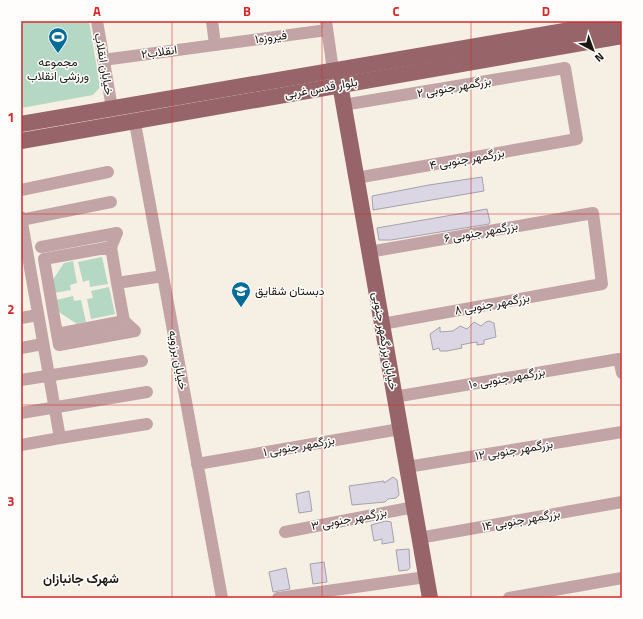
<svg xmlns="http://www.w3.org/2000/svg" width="643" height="619" viewBox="0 0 643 619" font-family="'Titillium Web',Vazirmatn,sans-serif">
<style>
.green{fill:#b4d8c3}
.building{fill:#dbd6e3;stroke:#a5a0ac}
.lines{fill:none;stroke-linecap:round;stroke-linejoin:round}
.minor{stroke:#c2a4a6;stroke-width:12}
.major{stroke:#97646a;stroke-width:16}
.grid{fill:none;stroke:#d62828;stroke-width:1;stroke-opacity:0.55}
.labels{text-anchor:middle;stroke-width:3;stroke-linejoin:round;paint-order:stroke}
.street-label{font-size:12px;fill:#1a1713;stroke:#fffdfb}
.poi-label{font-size:12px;fill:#1a1713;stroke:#fffdfb}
.neighbourhood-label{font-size:13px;font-weight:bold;fill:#1a1713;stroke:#fffdfb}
.neatline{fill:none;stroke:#d62828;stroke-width:1.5}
.grid-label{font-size:13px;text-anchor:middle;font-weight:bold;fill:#d62828}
</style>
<rect width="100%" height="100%" fill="#f6efe3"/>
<g class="green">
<polygon points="21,21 89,21 100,87 93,95 21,108"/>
<polygon points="102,257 108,284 90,287 89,280 83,282 78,262"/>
<polygon points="73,261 77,283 70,285 71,290 54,293 52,281 64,263"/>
<polygon points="109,287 115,314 91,319 87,299 93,298 91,291"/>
<polygon points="73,296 74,301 81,300 86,322 77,324 59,312 56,300"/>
</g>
<g class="building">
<polygon points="482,177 484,191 373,210 372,196 429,185"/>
<polygon points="487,209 490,222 489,224 391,240 379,240 377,228"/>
<polygon points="489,321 494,323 496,337 484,340 484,344 477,345 477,342 470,343 461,345 462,348 447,351 440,351 439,348 433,350 430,334 440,327 440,332 453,331 460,326 467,329 474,322 481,326 486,322"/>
<polygon points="393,477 397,480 399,495 396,498 388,499 385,502 352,505 349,486 384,481 384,483"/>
<polygon points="309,491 312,511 299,513 296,494"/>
<polygon points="386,521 391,522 394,542 382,544 382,539 374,541 371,525"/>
<polygon points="409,549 410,568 408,570 399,571 396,550"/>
<polygon points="324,562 327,582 313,584 310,564"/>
<polygon points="286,568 290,589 273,592 269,572"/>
</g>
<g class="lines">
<g class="minor">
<polyline points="97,21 112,108"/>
<polyline points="212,21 215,45"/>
<polyline points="326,21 333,70"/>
<polyline points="103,60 327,30"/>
<polyline points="343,105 565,68 577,139 356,178"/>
<polyline points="135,123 222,598"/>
<polyline points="21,190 108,172"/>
<polyline points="21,217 60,438 21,445"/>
<polyline points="21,220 111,202"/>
<polyline points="41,247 117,233 111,247"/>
<polyline points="369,252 593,213 602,284 382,324"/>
<polyline points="117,283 124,321 57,334 44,259 111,247 117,283 163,276"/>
<polyline points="21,318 38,315"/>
<polyline points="57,334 59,345 135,331 124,321"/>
<polyline points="21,348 43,344"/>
<polyline points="21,380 142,361"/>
<polyline points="394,397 619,359 622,373"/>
<polyline points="21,413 147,392"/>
<polyline points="60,438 147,424"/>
<polyline points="197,464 400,429"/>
<polyline points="407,467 622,432"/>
<polyline points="285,532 414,507"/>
<polyline points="419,538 622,502"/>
<polyline points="278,598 426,577"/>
<polyline points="509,598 622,578"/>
</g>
<g class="major">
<polyline points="340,84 430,598"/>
<polyline points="21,124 622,21"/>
<polyline points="21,141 622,36"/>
</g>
</g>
<path class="grid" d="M 172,21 L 172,598M 322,21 L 322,598M 471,21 L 471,598M 21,214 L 622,214M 21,405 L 622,405"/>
<defs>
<g id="stadium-pin" transform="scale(1)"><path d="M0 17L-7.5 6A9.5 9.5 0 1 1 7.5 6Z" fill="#026c99" stroke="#fffdfb"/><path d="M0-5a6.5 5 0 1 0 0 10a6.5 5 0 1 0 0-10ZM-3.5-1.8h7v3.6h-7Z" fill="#fff"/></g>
<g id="school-pin" transform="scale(1)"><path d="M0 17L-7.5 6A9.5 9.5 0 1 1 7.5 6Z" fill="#026c99" stroke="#fffdfb"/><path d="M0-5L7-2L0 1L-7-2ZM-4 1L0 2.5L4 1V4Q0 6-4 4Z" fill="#fff"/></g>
</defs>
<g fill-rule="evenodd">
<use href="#stadium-pin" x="58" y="37"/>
<use href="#school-pin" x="241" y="291"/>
</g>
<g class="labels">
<g class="street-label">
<text transform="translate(271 37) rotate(-8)" y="4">فیروزه۱</text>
<text transform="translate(159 52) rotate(-8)" y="4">انقلاب۲</text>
<text transform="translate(104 64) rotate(80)" y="4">خیابان انقلاب</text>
<text transform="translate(454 87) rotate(-10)" y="4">بزرگمهر جنوبی ۲</text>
<text transform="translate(321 88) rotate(-10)" y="4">بلوار قدس غربی</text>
<text transform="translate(467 159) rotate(-10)" y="4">بزرگمهر جنوبی ۴</text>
<text transform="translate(481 232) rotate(-10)" y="4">بزرگمهر جنوبی ۶</text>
<text transform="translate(492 304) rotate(-10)" y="4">بزرگمهر جنوبی ۸</text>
<text transform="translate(385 341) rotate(80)" y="4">خیابان بزرگمهر جنوبی</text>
<text transform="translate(178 360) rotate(80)" y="4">خیابان برزویه</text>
<text transform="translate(507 378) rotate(-10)" y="4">بزرگمهر جنوبی ۱۰</text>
<text transform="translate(299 446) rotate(-10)" y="4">بزرگمهر جنوبی ۱</text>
<text transform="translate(514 450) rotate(-9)" y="4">بزرگمهر جنوبی ۱۲</text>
<text transform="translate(349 519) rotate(-11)" y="4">بزرگمهر جنوبی ۳</text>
<text transform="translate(521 520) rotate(-10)" y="4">بزرگمهر جنوبی ۱۴</text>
</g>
<g class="poi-label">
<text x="58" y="66">مجموعه<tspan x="58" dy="14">ورزشی انقلاب</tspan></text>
<text x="255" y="295" text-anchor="start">دبستان شقایق</text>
</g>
<g class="neighbourhood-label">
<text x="81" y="583">شهرک جانبازان</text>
</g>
</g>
<rect width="643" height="619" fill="none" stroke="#fffdfb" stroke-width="44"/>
<g transform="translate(593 50) rotate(139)" stroke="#fffdfb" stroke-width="3" paint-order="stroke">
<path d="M0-3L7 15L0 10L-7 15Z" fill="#1a1713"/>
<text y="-6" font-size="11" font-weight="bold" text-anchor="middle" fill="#1a1713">N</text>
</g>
<rect x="22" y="22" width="599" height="575" class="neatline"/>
<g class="grid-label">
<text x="97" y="16">A</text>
<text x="247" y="16">B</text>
<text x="396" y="16">C</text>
<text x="546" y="16">D</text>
<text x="11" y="122">1</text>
<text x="11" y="314">2</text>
<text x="11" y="506">3</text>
</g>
</svg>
